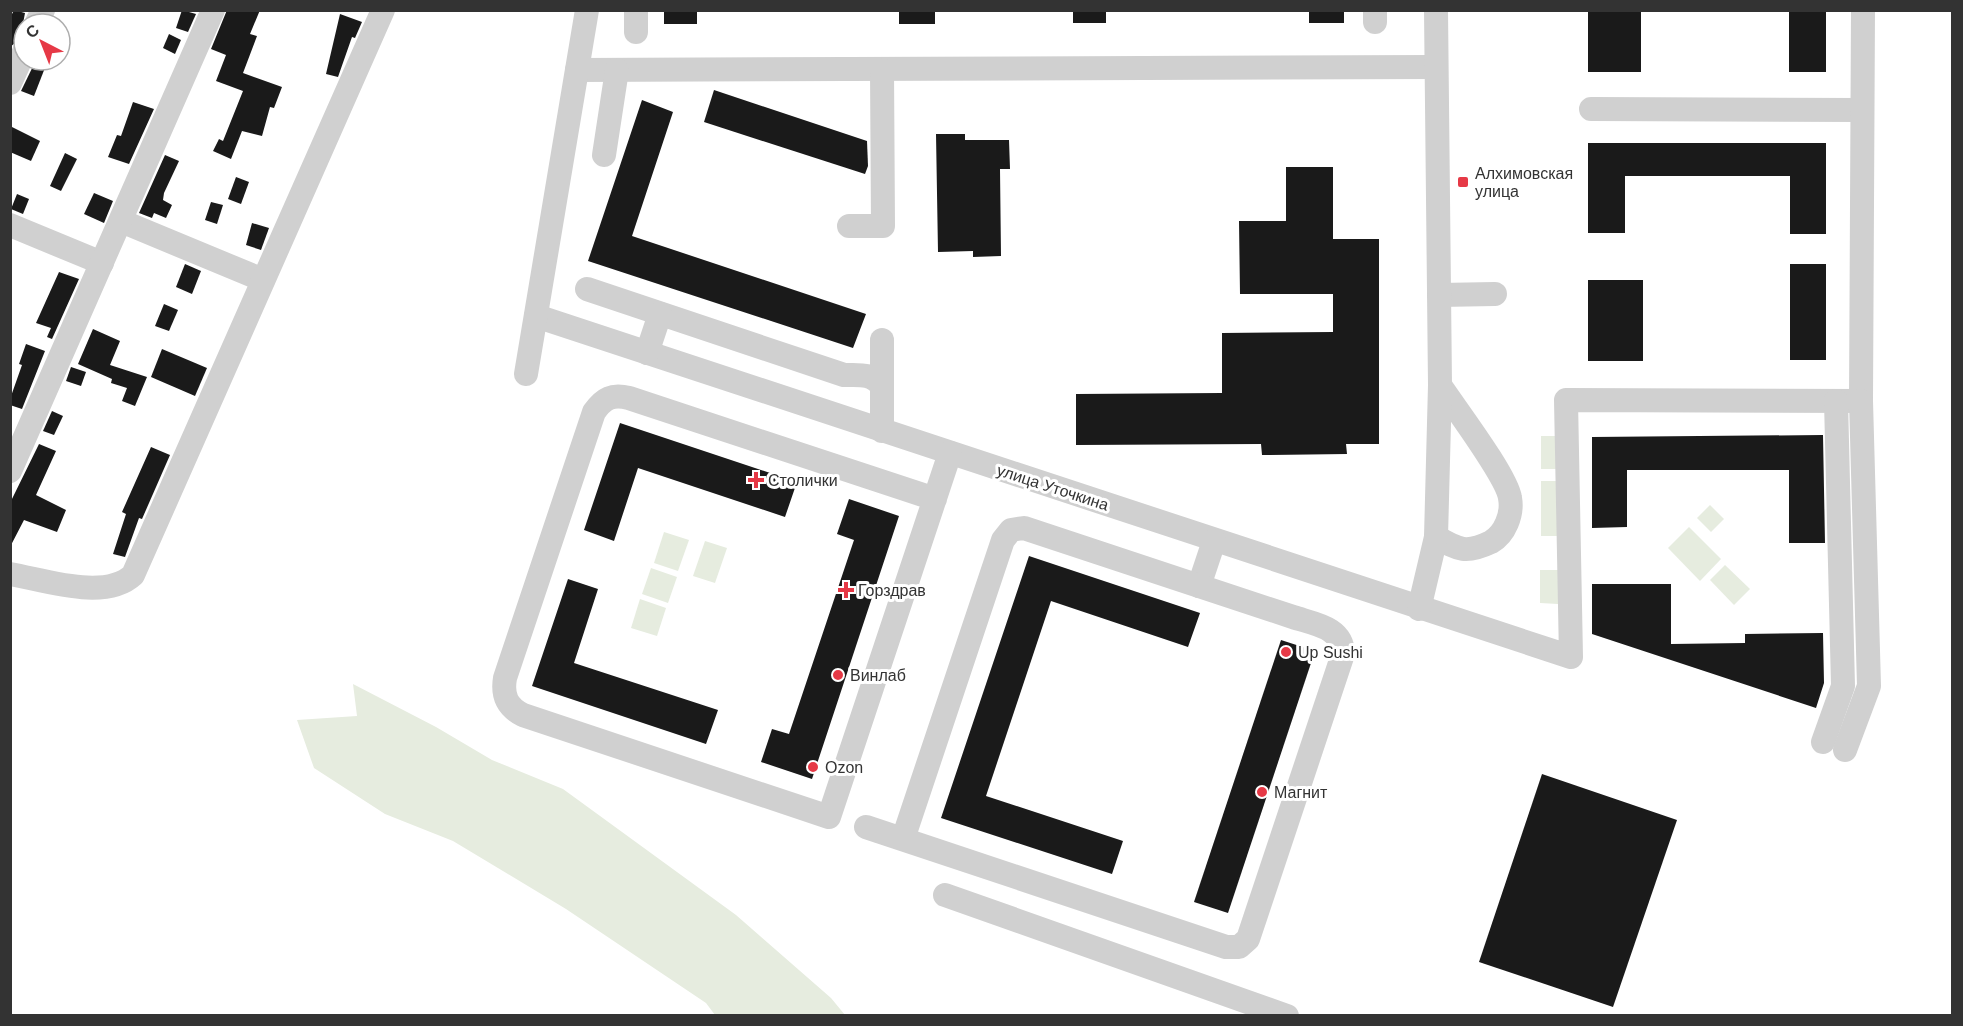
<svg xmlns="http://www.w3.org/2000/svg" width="1963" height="1026" viewBox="0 0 1963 1026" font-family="Arial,sans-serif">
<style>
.green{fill:#e6ecdf}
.building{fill:#1a1a1a}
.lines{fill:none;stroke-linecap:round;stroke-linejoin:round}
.minor{stroke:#d0d0d0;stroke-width:24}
.poi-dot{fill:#e63946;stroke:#fff;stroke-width:2}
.labels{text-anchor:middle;stroke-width:6;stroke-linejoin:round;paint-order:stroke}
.poi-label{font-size:16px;fill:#333;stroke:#fff;text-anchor:start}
.street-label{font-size:16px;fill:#333;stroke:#fff}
</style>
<rect width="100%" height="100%" fill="#fff"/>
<g class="green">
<rect x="1541" y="436" width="18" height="33"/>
<rect x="1541" y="481" width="18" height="55"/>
<polygon points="1710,505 1724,519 1711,532 1697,518"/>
<polygon points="1689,527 1721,559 1700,581 1668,548"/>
<polygon points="664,532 689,540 678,571 654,563"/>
<polygon points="705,541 727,548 715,583 693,576"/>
<polygon points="1725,565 1750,589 1734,605 1710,580"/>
<polygon points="651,568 677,577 668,603 642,594"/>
<polygon points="1540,570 1558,570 1558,604 1540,603"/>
<polygon points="640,599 666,608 657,636 631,628"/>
<polygon points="353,684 436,727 492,760 563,789 736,915 831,998 845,1015 715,1015 706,1003 566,909 453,841 385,814 314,768 297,720 357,716"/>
</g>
<g class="building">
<polygon points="14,10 25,13 20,39 10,47 10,18"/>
<polygon points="182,10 196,14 188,32 176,28"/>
<polygon points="227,10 260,10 250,34 257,36 243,73 282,87 274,108 270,107 262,136 242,131 231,159 213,151 219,139 223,141 243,91 216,81 226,55 211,49"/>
<rect x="664" y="10" width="33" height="14"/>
<rect x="899" y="10" width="36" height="14"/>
<rect x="1073" y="10" width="33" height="13"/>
<rect x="1309" y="10" width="35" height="13"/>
<rect x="1588" y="10" width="53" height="62"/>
<rect x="1789" y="10" width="37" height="62"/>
<polygon points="340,14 362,22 355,38 352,37 338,77 326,74"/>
<polygon points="169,34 181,40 175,54 163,48"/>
<polygon points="36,60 48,60 34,96 21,91"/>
<polygon points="714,90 867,141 868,166 865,174 704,122"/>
<polygon points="642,100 673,112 632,236 866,314 853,348 588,261"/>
<polygon points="133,102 154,109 129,164 108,157 117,135 121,136"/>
<polygon points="10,126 40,141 31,161 10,152"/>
<polygon points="936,134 965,134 965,140 1009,140 1010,169 1000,169 1001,256 973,257 973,251 938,252"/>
<polygon points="1588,143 1826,143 1826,234 1790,234 1790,176 1625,176 1625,233 1588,233"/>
<polygon points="65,153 77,159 61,191 50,186"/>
<polygon points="165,155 179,161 164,193 163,200 172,205 166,218 154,213 152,218 139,213"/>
<polygon points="1286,167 1333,167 1333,239 1379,239 1379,444 1346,444 1347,454 1262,455 1261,444 1076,445 1076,394 1222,393 1222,333 1333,332 1333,294 1240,294 1239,221 1286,221"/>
<polygon points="236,177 249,182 241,204 228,199"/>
<polygon points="94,193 113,201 104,223 84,214"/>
<polygon points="17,194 29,199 23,214 11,209"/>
<polygon points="211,202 223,205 217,224 205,220"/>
<polygon points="252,223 269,228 261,250 246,245"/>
<polygon points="185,264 201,271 192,294 176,287"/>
<rect x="1790" y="264" width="36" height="96"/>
<polygon points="59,272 79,279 52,339 47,337 51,328 36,323"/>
<rect x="1588" y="280" width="55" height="81"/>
<polygon points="164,304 178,310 169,331 155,326"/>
<polygon points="93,329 120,341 110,365 147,377 135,406 122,401 127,388 111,383 112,379 78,364"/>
<polygon points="26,344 45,351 22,409 10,405 10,399 22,365 19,364"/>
<polygon points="162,349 207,368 195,396 151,377"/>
<polygon points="71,367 86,372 81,386 66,381"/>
<polygon points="52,411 63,416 54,435 43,431"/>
<polygon points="620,423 797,482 785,517 638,468 614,541 584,530"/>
<polygon points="1823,435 1825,543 1789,543 1789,470 1627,470 1627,527 1592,528 1592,437"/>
<polygon points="39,444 56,451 36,495 66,510 57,532 24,520 10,547 10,503"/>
<polygon points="151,447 170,455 142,519 139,518 125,557 113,554 126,514 122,512"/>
<polygon points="849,499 899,516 812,779 761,762 772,729 789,734 854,540 837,534"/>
<polygon points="1029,556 1200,613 1188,647 1051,601 986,796 1123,841 1112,874 941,818"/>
<polygon points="568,579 598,589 574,663 718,710 706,744 532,686"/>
<polygon points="1592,584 1671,584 1671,644 1745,643 1745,634 1823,633 1824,683 1816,708 1592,634"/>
<polygon points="1281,640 1315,651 1228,913 1194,902"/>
<polygon points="1542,774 1677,820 1613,1007 1479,962"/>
</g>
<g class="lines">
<g class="minor">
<polyline points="1375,22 1375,10"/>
<polyline points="36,24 43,10"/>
<polyline points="636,32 636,10"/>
<polyline points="577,70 1436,67"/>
<polyline points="10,83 24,52"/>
<polyline points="1591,109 1862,110"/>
<polyline points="604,155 617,70"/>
<polyline points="121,221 263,280"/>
<polyline points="10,225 102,263"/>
<polyline points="849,226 883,226 882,70"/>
<path d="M 587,289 L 844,375 C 861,375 871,373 882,386"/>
<polyline points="1439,295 1495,294"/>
<polyline points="536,316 1571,657 1566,400 1861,401 1863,10"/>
<polyline points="882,340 882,431"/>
<polyline points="647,353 660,314"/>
<polyline points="526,374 587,10"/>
<polyline points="10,471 213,10"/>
<path d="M 935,499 L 629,398 C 612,394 604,398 594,412 L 505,678 C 502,696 507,707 523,715 L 829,817 L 950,453"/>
<path d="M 1436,537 C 1459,550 1466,554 1491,542 C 1505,534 1513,514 1510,498 C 1507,476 1455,408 1440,385"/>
<path d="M 10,574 C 45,580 105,601 133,575 L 383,10"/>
<polyline points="1199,586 1214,541"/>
<polyline points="1419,609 1436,537 1440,385 1436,10"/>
<polyline points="1823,742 1843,686 1836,401"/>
<polyline points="1845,750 1869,686 1861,401"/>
<path d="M 866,827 L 1226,947 L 1239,947 L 1248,939 L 1343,654 C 1343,627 1314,624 1293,617 L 1024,528 L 1011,530 L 1003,540 L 903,839"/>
<polyline points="945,895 1287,1016"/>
</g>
</g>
<g class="poi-dot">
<rect x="1457" y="176" width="12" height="12" rx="3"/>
<path d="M753 471h6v6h6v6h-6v6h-6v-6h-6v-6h6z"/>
<path d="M843 581h6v6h6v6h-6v6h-6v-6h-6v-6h6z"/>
<circle cx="1286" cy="652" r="6"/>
<circle cx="838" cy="675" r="6"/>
<circle cx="813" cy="767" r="6"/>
<circle cx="1262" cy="792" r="6"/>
</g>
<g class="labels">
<g class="poi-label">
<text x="1475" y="179">Алхимовская<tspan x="1475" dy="18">улица</tspan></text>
<text x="768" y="486">Столички</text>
<text x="858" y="596">Горздрав</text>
<text x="1298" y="658">Up Sushi</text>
<text x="850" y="681">Винлаб</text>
<text x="825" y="773">Ozon</text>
<text x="1274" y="798">Магнит</text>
</g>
<g class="street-label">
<text transform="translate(1053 487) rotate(18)" y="6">улица Уточкина</text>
</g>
</g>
<rect width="1963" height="1026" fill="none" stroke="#333333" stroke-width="24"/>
<g transform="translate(42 42) rotate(318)"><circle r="28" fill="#ffffff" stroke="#adadad" stroke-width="1.5"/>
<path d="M0-4.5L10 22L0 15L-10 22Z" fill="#e63946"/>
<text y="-9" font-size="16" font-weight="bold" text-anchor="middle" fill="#333333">С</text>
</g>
</svg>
